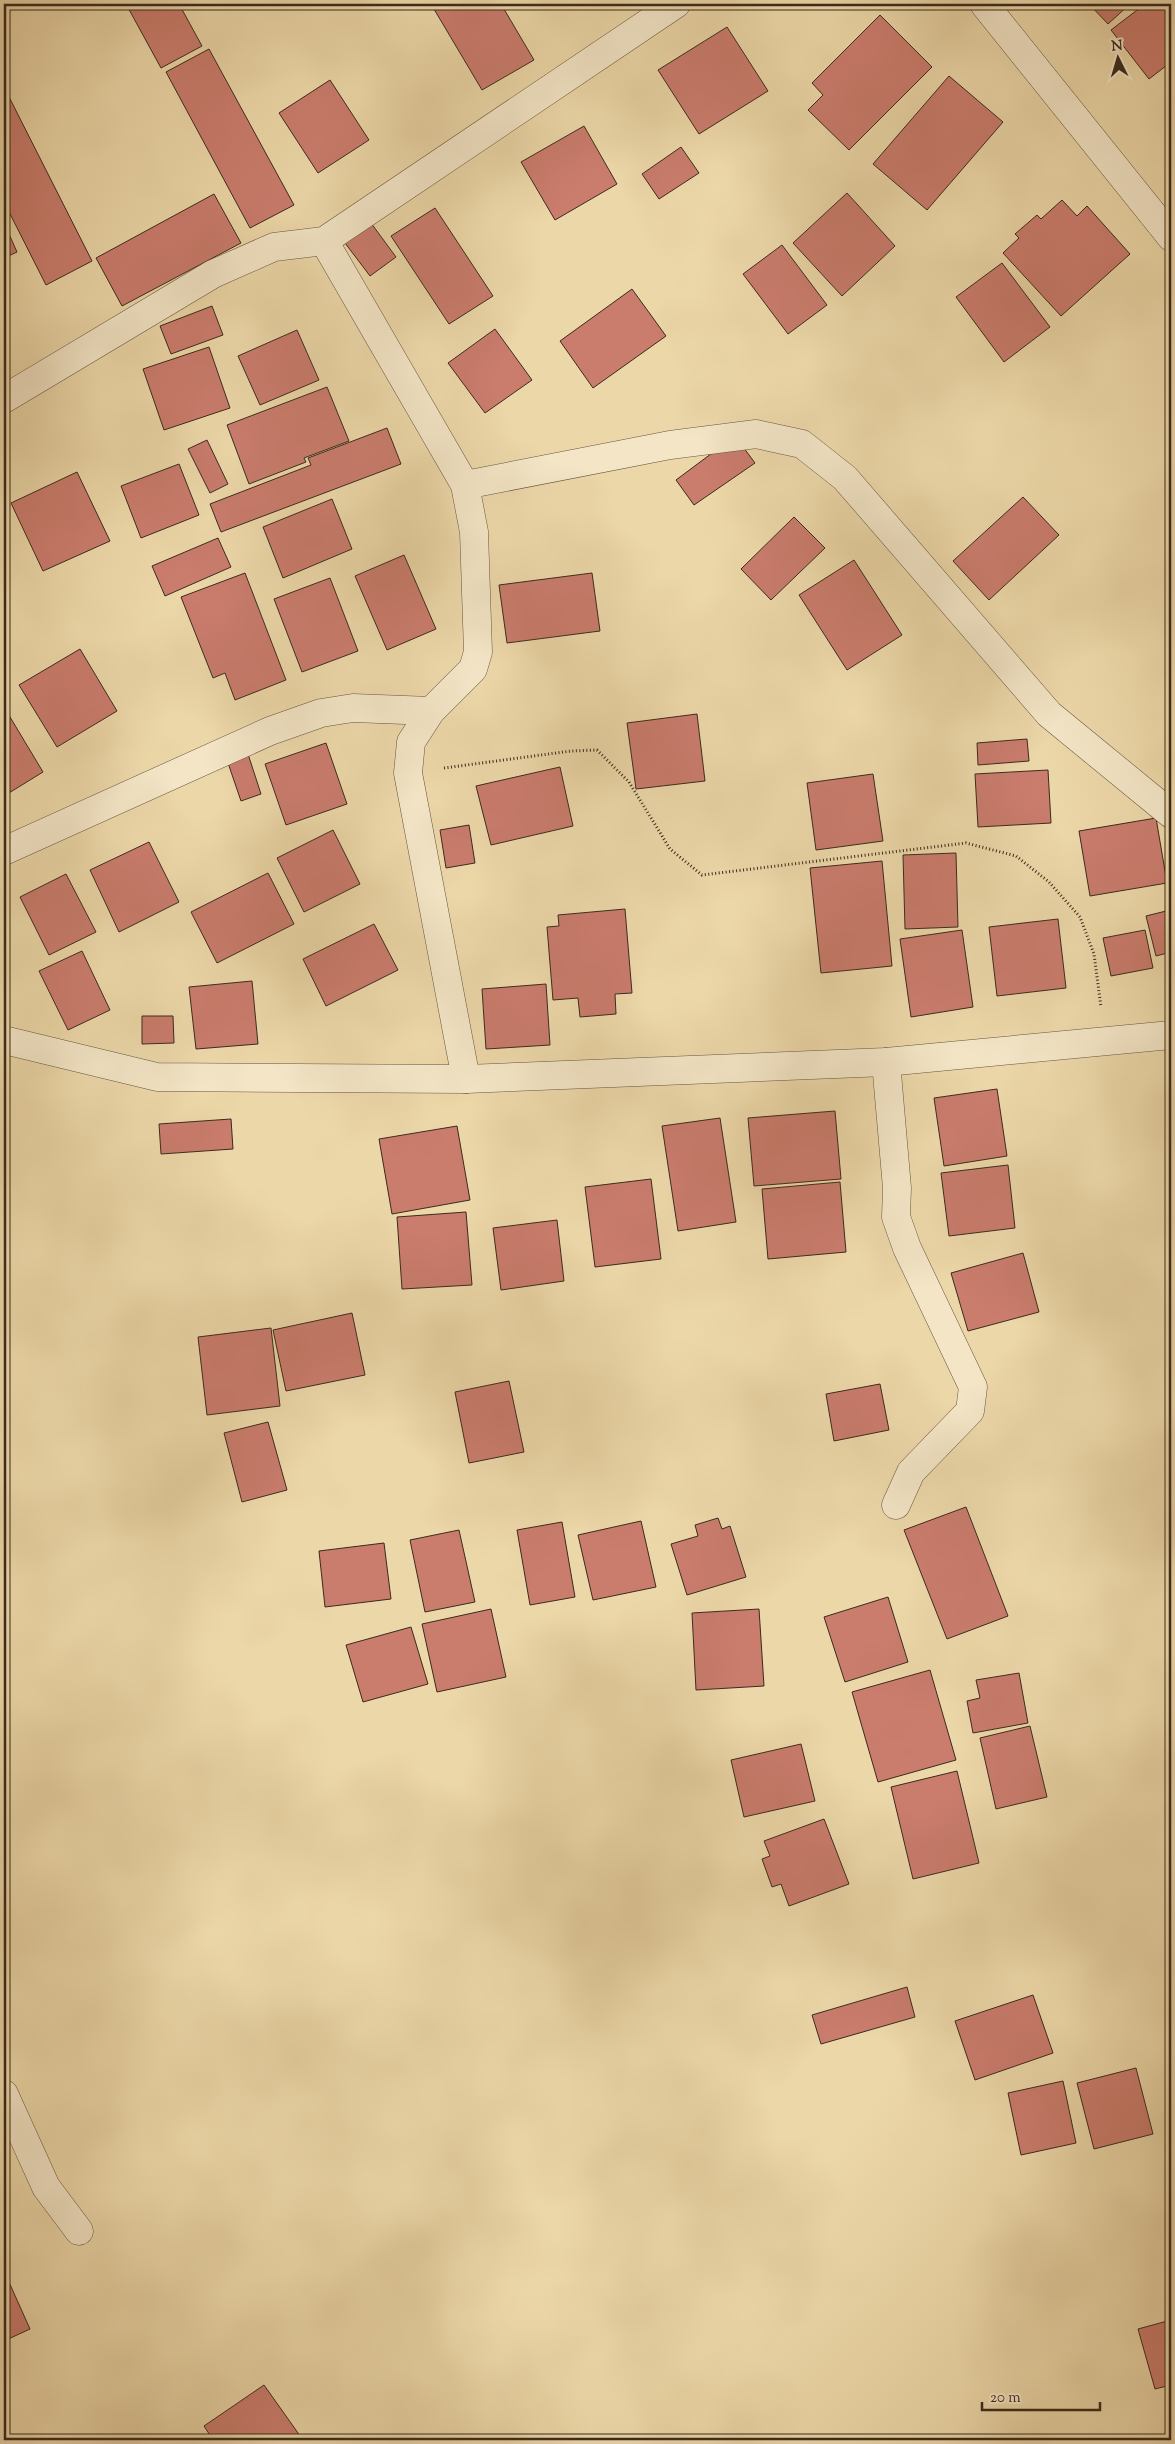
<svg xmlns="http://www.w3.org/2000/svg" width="1175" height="2444" viewBox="0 0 1175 2444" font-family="'Sorts Mill Goudy',serif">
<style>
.building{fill:#ca7c6d;stroke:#3a2b1d}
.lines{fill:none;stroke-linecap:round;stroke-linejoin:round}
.minor-casing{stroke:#665640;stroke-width:29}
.path{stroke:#3a2b1d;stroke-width:3;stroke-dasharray:1 2.5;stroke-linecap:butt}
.minor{stroke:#f3e5c6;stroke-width:28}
</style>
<rect width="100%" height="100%" fill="#ecd7a8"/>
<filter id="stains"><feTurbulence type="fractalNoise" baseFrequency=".004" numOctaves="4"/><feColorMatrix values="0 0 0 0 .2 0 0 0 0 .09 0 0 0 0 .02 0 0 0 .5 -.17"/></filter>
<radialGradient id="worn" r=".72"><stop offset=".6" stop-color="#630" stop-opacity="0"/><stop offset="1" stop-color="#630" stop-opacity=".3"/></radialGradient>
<g class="building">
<polygon points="126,4 179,4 202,46 161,68"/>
<polygon points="431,4 501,4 534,60 482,90"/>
<polygon points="1089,4 1130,4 1108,24"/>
<polygon points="1145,4 1171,4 1171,62 1149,79 1111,30"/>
<polygon points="880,15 932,67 849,150 808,110 823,95 812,83"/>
<polygon points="727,27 768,91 699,134 658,70"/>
<polygon points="209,49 294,205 250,228 166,72"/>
<polygon points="949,76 1003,122 927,210 873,164"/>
<polygon points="330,80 369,140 318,173 279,113"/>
<polygon points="4,87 92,261 46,285 4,202"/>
<polygon points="584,126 617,184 555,220 521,162"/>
<polygon points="681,147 699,173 659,199 642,174"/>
<polygon points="847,193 895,246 842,296 793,243"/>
<polygon points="214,194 241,243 122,306 96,258"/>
<polygon points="1062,200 1077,216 1087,206 1130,254 1061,316 1003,253 1019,238 1015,234 1037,215 1041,219"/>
<polygon points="435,208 493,296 449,324 391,236"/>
<polygon points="4,223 17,252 4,258"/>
<polygon points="371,223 396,257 370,276 345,243"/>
<polygon points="782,245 827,305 788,334 743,274"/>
<polygon points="1002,263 1050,327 1004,362 956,297"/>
<polygon points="632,289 666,336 593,388 560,341"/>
<polygon points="212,306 223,335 171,354 160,326"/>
<polygon points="495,329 532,380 485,413 448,363"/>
<polygon points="297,330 319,380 260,405 238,356"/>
<polygon points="209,347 230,408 164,430 143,369"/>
<polygon points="327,387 349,441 304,458 306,462 249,484 227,425"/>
<polygon points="387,428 401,464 221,532 210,504 311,465 308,458"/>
<polygon points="735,436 755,463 694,505 676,480"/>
<polygon points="207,440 228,484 210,493 188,449"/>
<polygon points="179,464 199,515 141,538 121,486"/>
<polygon points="77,472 110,541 43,571 11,503"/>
<polygon points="1023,497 1059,535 989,600 953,561"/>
<polygon points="332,499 352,549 283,578 263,527"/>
<polygon points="794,517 825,548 771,600 741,569"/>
<polygon points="218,538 231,567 165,596 152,566"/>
<polygon points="404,555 436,629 387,650 355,576"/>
<polygon points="854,560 902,635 847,670 799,595"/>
<polygon points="245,573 286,680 235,700 225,673 213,678 181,597"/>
<polygon points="592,573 600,631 507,643 499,585"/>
<polygon points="330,578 358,651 302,672 274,599"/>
<polygon points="80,649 117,711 57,747 19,685"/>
<polygon points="4,707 43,772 4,796"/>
<polygon points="697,714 705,781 636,789 627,723"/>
<polygon points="1027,739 1029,761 978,765 977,743"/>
<polygon points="326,743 347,804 286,825 265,764"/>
<polygon points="248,754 261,794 241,801 227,760"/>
<polygon points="560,767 573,826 491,845 476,786"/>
<polygon points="1048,770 1051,823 978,827 975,774"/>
<polygon points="873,774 883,841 816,850 807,783"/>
<polygon points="1156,818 1167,883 1090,896 1079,831"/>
<polygon points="469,825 475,863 446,868 440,830"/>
<polygon points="333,830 360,884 304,912 277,858"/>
<polygon points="149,842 179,902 119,932 90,870"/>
<polygon points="956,853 958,927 905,929 903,855"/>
<polygon points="882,861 892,966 821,973 810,868"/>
<polygon points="268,873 294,924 217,963 191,912"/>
<polygon points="66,874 96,932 49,955 20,897"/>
<polygon points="625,909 632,993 615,994 616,1014 580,1017 578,998 553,1000 547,927 559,926 558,915"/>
<polygon points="1166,911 1171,934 1171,952 1156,956 1146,916"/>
<polygon points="1058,919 1066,988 997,996 989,927"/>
<polygon points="374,924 398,970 326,1006 303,959"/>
<polygon points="962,930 973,1007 911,1017 900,939"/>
<polygon points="1145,930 1153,968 1111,976 1103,938"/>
<polygon points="82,951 110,1010 68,1030 39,971"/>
<polygon points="252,981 258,1044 196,1049 189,987"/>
<polygon points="546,984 550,1045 486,1049 482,989"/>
<polygon points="142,1016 173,1016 174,1043 142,1044"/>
<polygon points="997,1089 1007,1156 944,1166 934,1098"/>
<polygon points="835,1111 841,1179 754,1186 748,1118"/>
<polygon points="720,1118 736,1222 678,1231 662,1126"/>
<polygon points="231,1119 233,1149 161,1154 159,1124"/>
<polygon points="457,1126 470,1200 392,1214 379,1139"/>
<polygon points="1008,1165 1015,1228 949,1236 941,1173"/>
<polygon points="651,1179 661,1259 595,1267 585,1187"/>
<polygon points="840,1182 846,1252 768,1259 762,1189"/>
<polygon points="466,1212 472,1285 402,1289 397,1217"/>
<polygon points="557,1220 564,1281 501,1290 493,1228"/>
<polygon points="1023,1253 1039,1312 968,1331 951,1273"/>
<polygon points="352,1313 365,1375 286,1391 273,1330"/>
<polygon points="271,1328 280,1406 207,1415 198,1337"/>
<polygon points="509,1381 524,1452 469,1463 455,1392"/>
<polygon points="880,1384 889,1430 834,1441 826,1394"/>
<polygon points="268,1422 287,1490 242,1502 224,1433"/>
<polygon points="966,1507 1008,1616 947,1639 904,1530"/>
<polygon points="718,1518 722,1529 730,1526 746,1577 687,1595 671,1544 698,1536 695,1525"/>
<polygon points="641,1521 656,1587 593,1600 578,1535"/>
<polygon points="562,1522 575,1597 530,1605 517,1530"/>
<polygon points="459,1530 475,1602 425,1612 410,1540"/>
<polygon points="384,1543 391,1599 325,1607 319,1551"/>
<polygon points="888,1597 908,1662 845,1682 824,1617"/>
<polygon points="491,1609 506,1677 437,1692 422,1624"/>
<polygon points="759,1609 764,1686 696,1690 692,1613"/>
<polygon points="411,1627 428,1684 363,1702 346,1645"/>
<polygon points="930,1670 956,1760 878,1782 852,1692"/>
<polygon points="1019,1673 1028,1723 973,1733 967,1701 980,1698 976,1680"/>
<polygon points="1030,1726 1047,1797 996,1809 980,1738"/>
<polygon points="801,1744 815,1801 744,1817 731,1760"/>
<polygon points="957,1771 979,1863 913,1879 891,1787"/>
<polygon points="824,1819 849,1884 789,1906 781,1884 772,1887 762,1859 770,1856 764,1841"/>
<polygon points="907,1987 915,2017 821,2044 812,2015"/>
<polygon points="1033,1995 1053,2053 975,2080 955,2021"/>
<polygon points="1136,2068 1153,2134 1094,2149 1077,2083"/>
<polygon points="1063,2081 1076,2143 1021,2155 1008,2093"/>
<polygon points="4,2271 30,2329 4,2341"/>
<polygon points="1171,2320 1171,2385 1155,2389 1138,2329"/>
<polygon points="264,2385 303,2440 213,2440 204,2426"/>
</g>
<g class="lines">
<g class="minor-casing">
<g id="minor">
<polyline points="984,4 1171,237"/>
<polyline points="324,241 465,485 474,532 478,652 473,669 431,711 411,742 408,773 466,1079"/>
<polyline points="4,399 213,274 274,247 324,241 676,4"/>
<polyline points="465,485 670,445 756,434 802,444 845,478 1049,714 1171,814"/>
<polyline points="4,851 270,731 321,713 353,708 431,711"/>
<polyline points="4,1040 157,1077 466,1079 886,1062 1171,1035"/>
<polyline points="886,1062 897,1188 896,1217 907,1248 973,1387 970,1411 911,1472 896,1505"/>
<polyline points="4,2094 46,2187 79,2231"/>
</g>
</g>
<polyline class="path" points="444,768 571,751 597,750 629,782 670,849 702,875 966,843 1016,856 1049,882 1080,917 1094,954 1101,1007"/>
<use href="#minor" class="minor"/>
</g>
<rect width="1175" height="2444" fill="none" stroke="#ecd7a8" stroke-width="20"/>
<rect x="5" y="5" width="1165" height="2434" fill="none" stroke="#3a2b1d" stroke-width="2.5"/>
<rect x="10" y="10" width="1155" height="2424" fill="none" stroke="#3a2b1d"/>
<g transform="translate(1118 58) rotate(355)" stroke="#f3e5c6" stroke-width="4" paint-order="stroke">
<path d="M0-4L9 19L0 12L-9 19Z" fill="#3a2b1d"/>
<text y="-8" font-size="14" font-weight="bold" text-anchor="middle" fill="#3a2b1d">N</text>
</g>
<path d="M982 2402v8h118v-8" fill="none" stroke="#3a2b1d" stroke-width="2.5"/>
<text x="990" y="2402" font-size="15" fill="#3a2b1d" stroke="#f3e5c6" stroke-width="4" paint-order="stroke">20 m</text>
<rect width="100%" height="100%" filter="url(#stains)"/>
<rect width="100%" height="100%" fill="url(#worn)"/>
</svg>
